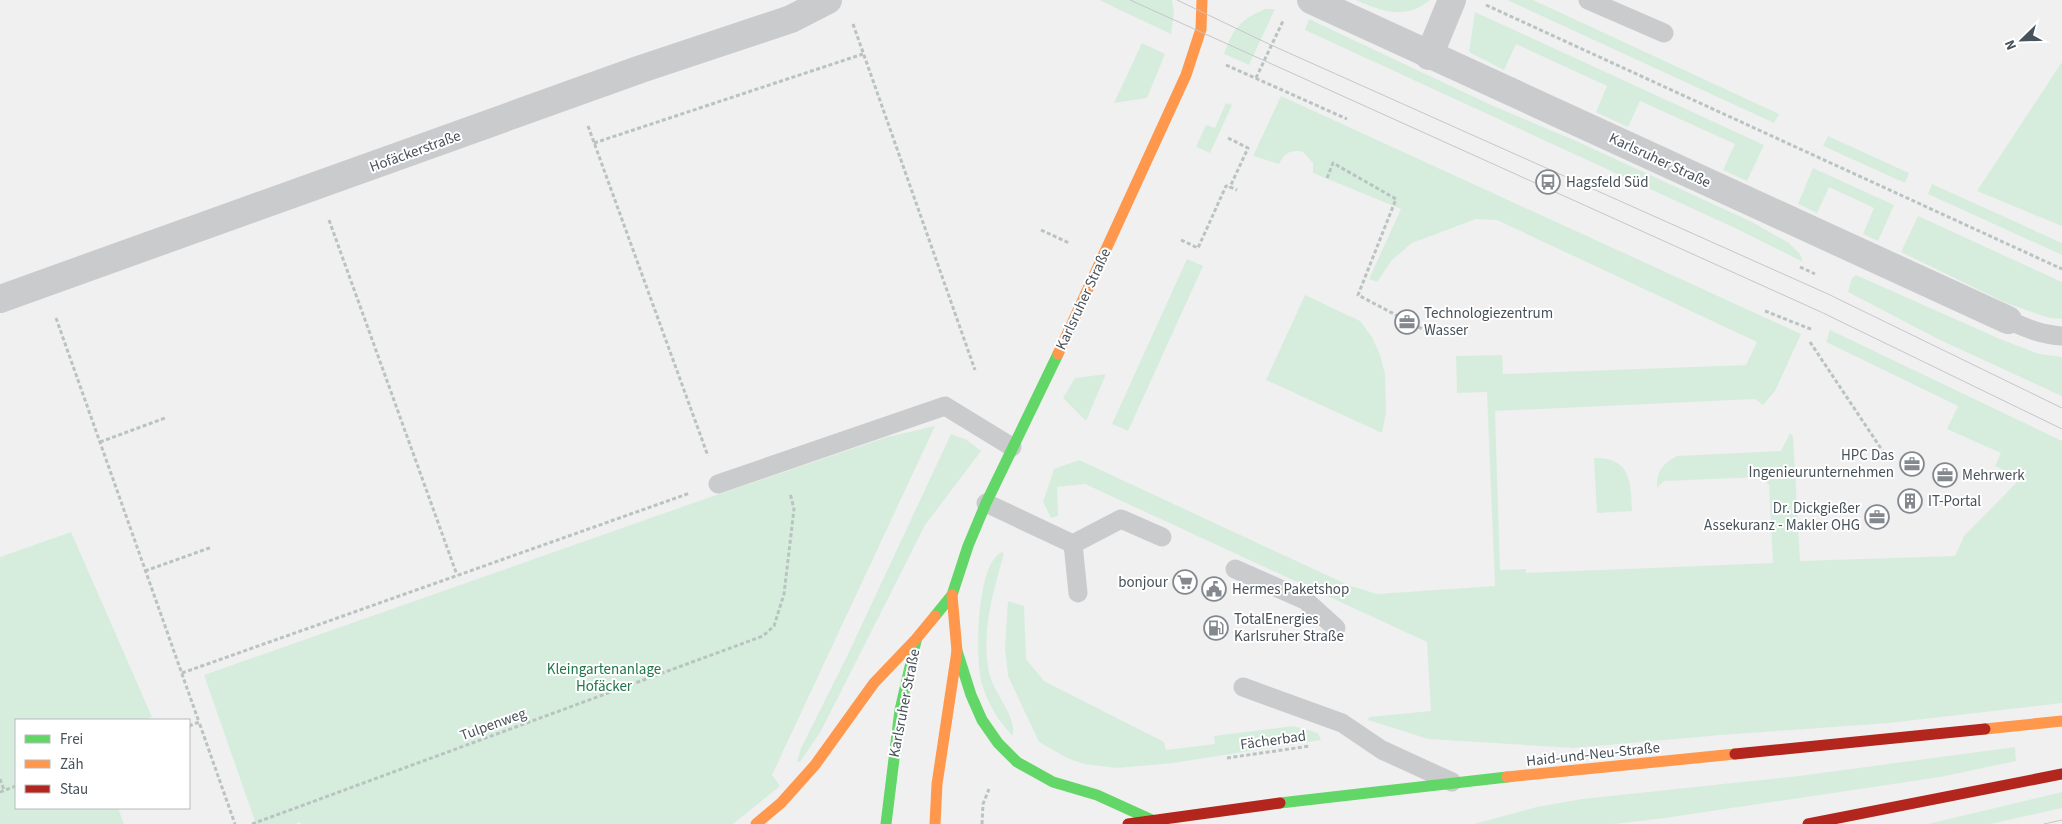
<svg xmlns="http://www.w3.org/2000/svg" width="2062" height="824" viewBox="0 0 2062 824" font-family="'Source Sans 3',sans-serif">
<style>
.green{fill:#d6edde}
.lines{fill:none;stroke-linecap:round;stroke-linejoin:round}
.path{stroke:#b9c3c0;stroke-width:3;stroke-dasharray:4 2.5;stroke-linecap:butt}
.lane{stroke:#cacbcd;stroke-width:19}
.street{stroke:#cacbcd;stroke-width:28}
.fast{stroke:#63d668;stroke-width:11}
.slow{stroke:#ff974d;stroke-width:11}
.jam{stroke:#b3261e;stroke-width:11}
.tram{stroke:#c5c6c7;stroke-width:1}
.labels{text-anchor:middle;stroke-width:4;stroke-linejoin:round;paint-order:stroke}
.street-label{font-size:15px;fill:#48525a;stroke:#fff}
.poi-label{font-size:15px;fill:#48525a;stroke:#fff;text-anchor:start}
.park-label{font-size:15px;fill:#1f7648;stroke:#fff}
</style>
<rect width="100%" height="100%" fill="#f0f0f0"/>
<g class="green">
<polygon points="1099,0 1172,0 1174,12 1171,34"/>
<path d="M 1356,0 L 1430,0 C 1406,20 1382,12 1356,0 Z"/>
<polygon points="1507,0 1533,0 1779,114 1774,123"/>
<path d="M 1265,9 L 1275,9 L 1249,65 L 1224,54 C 1233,28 1240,20 1265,9 Z"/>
<polygon points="1475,12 1764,145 1747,181 1723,170 1735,144 1640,101 1628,127 1596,112 1607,86 1516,44 1504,70 1469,52"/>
<polygon points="1309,19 1489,104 1576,141 1750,221 1789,243 1800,254 1803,262 1737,229 1305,30"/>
<polygon points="1142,43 1165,54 1147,98 1114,103"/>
<polygon points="2062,62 2062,226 1977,191"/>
<path d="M 1281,96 L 1801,334 L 1775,391 L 1763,405 L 1755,399 L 1495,411 L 1500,570 L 1526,569 L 1526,573 L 1773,563 L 1769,485 L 1761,477 L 1664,481 L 1657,488 C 1656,472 1663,463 1677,456 L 1781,451 L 1790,433 L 1793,436 L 1800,561 L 1955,556 L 1964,536 L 2021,478 L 1995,466 L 2001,453 L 1947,429 L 1958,406 L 1826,342 L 1830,330 L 2062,441 L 2062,703 L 1889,723 L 1721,735 L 1574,748 L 1428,739 L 1368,720 L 1369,717 L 1431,711 L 1427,642 L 1085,484 L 1057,487 L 1058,516 L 1051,518 L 1043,502 L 1054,469 L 1079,460 L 1348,585 L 1377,594 L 1495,586 L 1487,392 L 1457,393 L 1456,356 L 1502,355 L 1503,374 L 1746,365 L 1757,342 L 1497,220 L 1476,219 L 1412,243 L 1392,260 L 1377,282 L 1369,279 L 1401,209 L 1313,173 L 1313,163 L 1303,152 C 1292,149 1284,153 1279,164 L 1253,156 Z"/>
<polygon points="1226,103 1232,105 1210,153 1196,147 1206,125 1215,128"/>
<polygon points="1828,136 1909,173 1905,183 1823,146"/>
<polygon points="1813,168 1894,205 1878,241 1863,234 1874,208 1829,187 1817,213 1798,204"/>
<polygon points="1932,184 2062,243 2062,255 1928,194"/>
<polygon points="1918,216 2062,282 2062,319 2049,318 2006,303 1901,252"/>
<polygon points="1187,259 1203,266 1128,431 1112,424"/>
<polygon points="1856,275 2000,339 2039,354 2062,357 2062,396 1938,339 1848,292 1852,278"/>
<polygon points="1305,295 1360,321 1372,337 1380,355 1385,374 1386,413 1382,433 1266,380"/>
<polygon points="1106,374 1086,421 1063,398 1075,378"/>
<polygon points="935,426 772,775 780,786 733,824 301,824 300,822 295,824 256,824 204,675 716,495 887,437"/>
<polygon points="951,434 967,440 981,451 925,525 821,731 800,762 797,762 801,748 851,648"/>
<path d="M 1594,458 C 1631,457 1631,482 1632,511 L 1597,513 Z"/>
<polygon points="71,532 152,717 143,720 16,720 16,808 118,808 124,824 0,824 0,557"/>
<path d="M 1002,552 L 1004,554 C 993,591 980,637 990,676 C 996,697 1016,715 1013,736 C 999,722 988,704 982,684 C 975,659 976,563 1002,552 Z"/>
<polygon points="1008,601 1024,606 1026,659 1044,681 1164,742 1166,750 1215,744 1214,736 1294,726 1318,733 1321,740 1173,763 1117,768 1084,764 1067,758 1039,742 1008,676 1005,647"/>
<polygon points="2015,747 2016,761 1940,777 1665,818 1614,824 1474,824 1537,807 1582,799 1799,776"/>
<polygon points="2062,792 2062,808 1990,824 1928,824"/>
</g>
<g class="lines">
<g class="path">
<polyline points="1486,5 2062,269"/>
<polyline points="853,24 975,370"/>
<polyline points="1226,65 1347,119"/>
<polyline points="1256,78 1283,21"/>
<polyline points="588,126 708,456"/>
<polyline points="1228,138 1248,148 1230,187 1237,190"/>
<polyline points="594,143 863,54"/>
<polyline points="1327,178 1333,163 1396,199 1358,295 1432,334"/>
<polyline points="329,220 457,575"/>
<polyline points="1041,230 1069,243"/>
<polyline points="1181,240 1198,248 1226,186 1230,187"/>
<polyline points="1800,267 1815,274"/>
<polyline points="1765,311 1813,330"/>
<polyline points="56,318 199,722"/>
<polyline points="1810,342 1886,456"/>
<polyline points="100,442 165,418"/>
<polyline points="145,571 212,547"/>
<polyline points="182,673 690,493"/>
<polyline points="189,726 199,722 235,824"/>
<polyline points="1227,758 1310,746"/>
<polyline points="0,779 4,790"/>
<polyline points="0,792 16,786"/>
<polyline points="252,824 763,636 774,626 784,594 794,509 790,493"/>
<polyline points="982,824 983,804 989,789"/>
</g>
<g class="lane">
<polyline points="1588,0 1664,33"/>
<path d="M 2008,320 C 2026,328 2042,335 2062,336"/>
<polyline points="718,484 945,406 1012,447"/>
<polyline points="986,503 1073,544 1078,593"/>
<polyline points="1073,544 1121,519 1162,537"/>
<polyline points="1235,569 1305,600 1336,628"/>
<polyline points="1243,687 1342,723 1382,750 1452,782"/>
</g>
<g class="street">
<polyline points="1311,0 2008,320"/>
<polyline points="1429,56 1452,0"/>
<polyline points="0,299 641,69 791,19 828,0"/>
</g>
<g class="fast">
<polyline points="935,616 952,595 968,546 986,503 1058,354"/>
<polyline points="957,651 971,695 982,720 998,743 1017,762 1053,782 1097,795 1152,820"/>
<polyline points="1280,803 1507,777"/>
<polyline points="886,824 900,710 916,641"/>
</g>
<g class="slow">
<polyline points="1058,354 1186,75 1201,29 1202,0"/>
<polyline points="1985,729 2062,721"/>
<polyline points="1507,777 1735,754"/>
<polyline points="756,824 781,803 815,765 874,683 916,639 935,616"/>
<polyline points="935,824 937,784 957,651 952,595"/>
</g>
<g class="jam">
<polyline points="1735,754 1985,729"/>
<polyline points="1128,824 1280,803"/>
<polyline points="1808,824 2062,774"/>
</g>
<g class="tram">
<polyline points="1130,0 1821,312 2062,429"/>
<polyline points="1177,0 1271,45 1828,294 2062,408"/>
<polyline points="2044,824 2062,820"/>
</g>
</g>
<defs>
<g id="bus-ring" transform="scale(1.25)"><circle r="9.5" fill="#fff" stroke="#83898e" stroke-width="1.5"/><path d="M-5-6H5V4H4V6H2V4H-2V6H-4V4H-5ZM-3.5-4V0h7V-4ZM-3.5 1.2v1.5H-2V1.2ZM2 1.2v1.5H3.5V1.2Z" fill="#83898e"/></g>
<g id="office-ring" transform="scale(1.25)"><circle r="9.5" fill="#fff" stroke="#83898e" stroke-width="1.5"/><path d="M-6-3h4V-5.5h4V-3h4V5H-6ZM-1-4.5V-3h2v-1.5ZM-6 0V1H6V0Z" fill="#83898e"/></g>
<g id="building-ring" transform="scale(1.25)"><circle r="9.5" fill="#fff" stroke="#83898e" stroke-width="1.5"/><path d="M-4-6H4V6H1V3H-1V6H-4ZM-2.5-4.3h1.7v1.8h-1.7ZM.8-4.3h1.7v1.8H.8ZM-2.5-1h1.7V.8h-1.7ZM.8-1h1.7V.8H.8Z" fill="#83898e"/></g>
<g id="supermarket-ring" transform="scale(1.25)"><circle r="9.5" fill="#fff" stroke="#83898e" stroke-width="1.5"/><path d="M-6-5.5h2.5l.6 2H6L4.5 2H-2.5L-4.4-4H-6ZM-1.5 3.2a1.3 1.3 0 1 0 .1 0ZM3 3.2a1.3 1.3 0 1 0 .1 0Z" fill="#83898e"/></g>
<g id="civic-ring" transform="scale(1.25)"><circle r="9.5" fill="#fff" stroke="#83898e" stroke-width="1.5"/><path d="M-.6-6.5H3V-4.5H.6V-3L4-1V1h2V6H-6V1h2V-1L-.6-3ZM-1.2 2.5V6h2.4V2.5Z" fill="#83898e"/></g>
<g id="fuel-ring" transform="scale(1.25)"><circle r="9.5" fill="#fff" stroke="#83898e" stroke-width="1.5"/><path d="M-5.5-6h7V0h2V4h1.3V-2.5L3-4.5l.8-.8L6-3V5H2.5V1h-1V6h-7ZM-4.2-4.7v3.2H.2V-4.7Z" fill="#83898e"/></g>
</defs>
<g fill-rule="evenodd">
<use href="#bus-ring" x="1548" y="182"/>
<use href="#office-ring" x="1407" y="322"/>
<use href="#office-ring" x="1912" y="464"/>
<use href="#office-ring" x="1945" y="475"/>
<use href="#building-ring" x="1910" y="501"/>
<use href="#office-ring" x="1877" y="517"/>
<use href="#supermarket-ring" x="1185" y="582"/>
<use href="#civic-ring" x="1214" y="589"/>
<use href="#fuel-ring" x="1216" y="628"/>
</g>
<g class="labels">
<g class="street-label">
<text transform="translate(415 151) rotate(-20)" y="5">Hofäckerstraße</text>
<text transform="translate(1660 160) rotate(25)" y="5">Karlsruher Straße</text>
<text transform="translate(1083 299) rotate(-65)" y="5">Karlsruher Straße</text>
<text transform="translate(904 703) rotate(-79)" y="5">Karlsruher Straße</text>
<text transform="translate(493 724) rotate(-20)" y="5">Tulpenweg</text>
<text transform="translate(1273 740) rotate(-8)" y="5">Fächerbad</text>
<text transform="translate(1593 754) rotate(-6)" y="5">Haid-und-Neu-Straße</text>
</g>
<g class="poi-label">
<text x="1566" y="187">Hagsfeld Süd</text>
<text x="1424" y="318">Technologiezentrum<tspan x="1424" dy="17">Wasser</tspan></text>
<text x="1894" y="460" text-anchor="end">HPC Das<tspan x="1894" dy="17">Ingenieurunternehmen</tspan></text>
<text x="1962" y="480">Mehrwerk</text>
<text x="1928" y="506">IT-Portal</text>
<text x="1860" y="513" text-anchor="end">Dr. Dickgießer<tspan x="1860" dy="17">Assekuranz - Makler OHG</tspan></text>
<text x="1168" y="587" text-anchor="end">bonjour</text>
<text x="1232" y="594">Hermes Paketshop</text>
<text x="1234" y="624">TotalEnergies<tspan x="1234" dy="17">Karlsruher Straße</tspan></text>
</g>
<g class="park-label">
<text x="604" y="674">Kleingartenanlage<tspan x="604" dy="17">Hofäcker</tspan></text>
</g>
</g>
<rect x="15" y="719" width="175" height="90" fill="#ffffff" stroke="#b6babd"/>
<rect x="25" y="735" width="25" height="8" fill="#63d668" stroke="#b6babd"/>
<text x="60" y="744" font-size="15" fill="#48525a">Frei</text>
<rect x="25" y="760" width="25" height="8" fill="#ff974d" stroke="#b6babd"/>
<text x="60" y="769" font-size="15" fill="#48525a">Zäh</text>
<rect x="25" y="785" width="25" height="8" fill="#b3261e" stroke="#b6babd"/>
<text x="60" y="794" font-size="15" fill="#48525a">Stau</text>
<g transform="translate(2022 40) rotate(247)" stroke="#ffffff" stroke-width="4" paint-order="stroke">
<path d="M0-4L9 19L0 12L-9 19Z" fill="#48525a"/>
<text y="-8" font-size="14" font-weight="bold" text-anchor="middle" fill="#48525a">N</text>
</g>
</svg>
